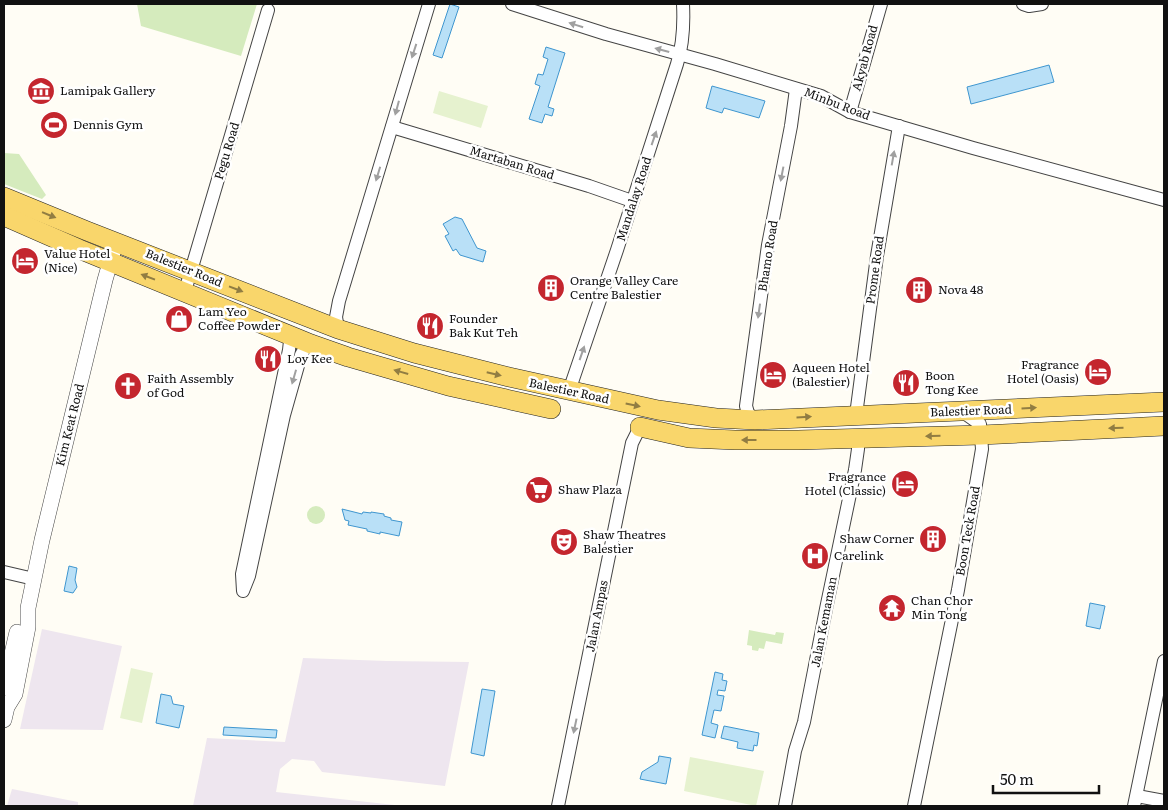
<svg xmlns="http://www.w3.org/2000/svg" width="1168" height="810" viewBox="0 0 1168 810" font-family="Literata,serif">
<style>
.industrial{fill:#eee6ef}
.green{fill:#d5ebbd}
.pitch{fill:#e6f2cf}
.water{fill:#b9e0f7;stroke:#3f96cf}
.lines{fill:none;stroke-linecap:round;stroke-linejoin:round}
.minor-casing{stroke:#444;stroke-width:14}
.tertiary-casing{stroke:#444;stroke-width:16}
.primary-casing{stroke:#222;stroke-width:20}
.minor{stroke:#fff;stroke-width:12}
.tertiary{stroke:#fff;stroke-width:15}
.primary{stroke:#f9d66b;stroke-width:19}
.oneway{fill:#a0a0a0}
.oneway2{fill:#917d42}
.labels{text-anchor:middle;stroke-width:5;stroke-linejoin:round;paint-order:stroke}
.street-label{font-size:12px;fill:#111;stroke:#fff}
.poi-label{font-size:12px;fill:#111;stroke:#fff;text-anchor:start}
</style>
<rect width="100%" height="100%" fill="#fffdf5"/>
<g class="industrial">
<polygon points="42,629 122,646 103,730 20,729"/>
<polygon points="303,658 387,661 469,662 445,786 322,772 314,761 292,759 280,769 276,792 404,806 193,806 207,738 285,742"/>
<polygon points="12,789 78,802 78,806 7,806"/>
</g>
<g class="green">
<polygon points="137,4 257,4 241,56 141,26"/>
<polygon points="4,153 19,154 46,195 42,199 4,184"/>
<circle cx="316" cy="515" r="9"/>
<polygon points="749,630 775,635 776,632 784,633 782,644 766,641 764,649 759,648 758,651 752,650 752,646 747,645"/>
</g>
<g class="pitch">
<polygon points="439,91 488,106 481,128 433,113"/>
<polygon points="131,668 153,673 142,723 120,718"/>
<polygon points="690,757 764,771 756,806 684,791"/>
</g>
<g class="water">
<polygon points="450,4 459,7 442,58 433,55"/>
<polygon points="546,47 565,53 548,107 554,109 552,116 545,114 542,123 529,119 540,86 535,84 538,74 543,75 548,59 543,57"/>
<polygon points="1049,65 1054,82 971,104 967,87"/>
<polygon points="712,86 765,101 759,118 724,108 722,113 706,108"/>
<polygon points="455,217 462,219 477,248 486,251 483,262 460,255 456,249 453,251 445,236 449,234 443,224"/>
<polygon points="342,509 362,514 363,512 371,513 371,512 384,514 384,516 391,518 391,520 402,522 399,536 380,532 380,534 367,531 367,529 348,525 349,521 345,520"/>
<polygon points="69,566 77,568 75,580 77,587 73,593 64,591"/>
<polygon points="1090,603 1105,606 1100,629 1086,626"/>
<polygon points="715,672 723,674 722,680 727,681 725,691 718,690 717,695 724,696 721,711 714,710 711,723 718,725 715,738 702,735"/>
<polygon points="482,689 495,691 484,756 471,753"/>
<polygon points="161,694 171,696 173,704 184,706 179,728 156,723"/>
<polygon points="724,726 759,733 757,746 754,745 753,751 737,748 738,742 721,738"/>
<polygon points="224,727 277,730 276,738 223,735"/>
<polygon points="659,756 671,758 666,784 640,779 642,772 658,762"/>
</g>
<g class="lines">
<g class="minor-casing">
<g id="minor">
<polyline points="512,4 606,34 715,64 821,96 850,112 973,148 1164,200"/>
<polyline points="1023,4 1029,6 1042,4"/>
<polyline points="850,112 881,4"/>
<polyline points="392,127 589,186 632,201"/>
<polyline points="185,291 268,10"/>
<polyline points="338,329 336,317 339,301 429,4"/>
<polyline points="288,334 290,341 289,350 242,574 243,591 249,576 284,415 301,355 305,348 311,344"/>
<path d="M 569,391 L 617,250 L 677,64 C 683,45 684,24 683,4"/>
<polyline points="856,415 877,256 899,126"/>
<polyline points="755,420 748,413 746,406 768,245 791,126 796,89"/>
<polyline points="4,572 34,579"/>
<polyline points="1137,796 1164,801"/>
<polyline points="558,806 632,443 640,427"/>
<polyline points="785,806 795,751 804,722 826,609 855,470 858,449 858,437"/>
<polyline points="914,806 958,590 982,449 980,424 963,412"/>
<polyline points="1134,806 1164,661"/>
</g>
</g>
<g class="tertiary-casing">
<g id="tertiary">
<polyline points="4,688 17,632"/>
<polyline points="4,720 7,707 15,694 28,627 28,608 42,540 105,280 116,242"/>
</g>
</g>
<g class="primary-casing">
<g id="primary">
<polyline points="4,197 87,231 338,329 414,353 509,377 658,410 716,418 755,420 1164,402"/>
<polyline points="4,216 79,249 311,344 348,357 448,386 551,409"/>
<polyline points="640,427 689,438 735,440 798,440 981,435 1164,426"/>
</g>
</g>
<use href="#minor" class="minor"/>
<use href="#tertiary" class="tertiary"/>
<use href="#primary" class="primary"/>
</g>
<defs><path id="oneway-solid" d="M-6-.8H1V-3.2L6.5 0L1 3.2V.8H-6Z" transform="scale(1.25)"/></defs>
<g class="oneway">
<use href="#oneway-solid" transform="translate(576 25) rotate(-163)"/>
<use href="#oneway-solid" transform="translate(662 50) rotate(-165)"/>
<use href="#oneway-solid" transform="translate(414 51) rotate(108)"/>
<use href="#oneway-solid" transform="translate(397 108) rotate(105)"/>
<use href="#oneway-solid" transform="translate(654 138) rotate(-71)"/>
<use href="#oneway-solid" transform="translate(893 158) rotate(-80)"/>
<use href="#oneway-solid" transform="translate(378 174) rotate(107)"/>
<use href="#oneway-solid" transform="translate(782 174) rotate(101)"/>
<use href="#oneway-solid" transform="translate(759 311) rotate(98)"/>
<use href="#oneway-solid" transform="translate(582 353) rotate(-71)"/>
<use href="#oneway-solid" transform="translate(294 377) rotate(106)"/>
<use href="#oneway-solid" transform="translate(575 726) rotate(102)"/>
</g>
<g class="oneway2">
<use href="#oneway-solid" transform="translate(49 215) rotate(22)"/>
<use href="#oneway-solid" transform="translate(148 277) rotate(-159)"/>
<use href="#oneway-solid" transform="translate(236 289) rotate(21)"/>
<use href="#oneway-solid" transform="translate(401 372) rotate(-164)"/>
<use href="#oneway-solid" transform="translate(494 374) rotate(13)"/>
<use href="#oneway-solid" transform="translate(633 405) rotate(12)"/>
<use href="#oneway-solid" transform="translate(1029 408) rotate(-4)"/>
<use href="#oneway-solid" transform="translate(804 417) rotate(-3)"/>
<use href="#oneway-solid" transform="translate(1116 428) rotate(178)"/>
<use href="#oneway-solid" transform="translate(933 436) rotate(179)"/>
<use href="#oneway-solid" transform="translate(749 440) rotate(180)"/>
</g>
<defs>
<g id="museum-disc" transform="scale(1.4375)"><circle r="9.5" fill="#c4262e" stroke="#fff"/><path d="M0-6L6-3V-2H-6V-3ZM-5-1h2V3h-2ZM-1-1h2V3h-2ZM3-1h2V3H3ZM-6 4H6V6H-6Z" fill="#fff"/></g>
<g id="stadium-disc" transform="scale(1.4375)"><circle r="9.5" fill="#c4262e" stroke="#fff"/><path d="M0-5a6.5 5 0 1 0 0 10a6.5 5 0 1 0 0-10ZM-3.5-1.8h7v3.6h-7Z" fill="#fff"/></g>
<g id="hotel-disc" transform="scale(1.4375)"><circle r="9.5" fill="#c4262e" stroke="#fff"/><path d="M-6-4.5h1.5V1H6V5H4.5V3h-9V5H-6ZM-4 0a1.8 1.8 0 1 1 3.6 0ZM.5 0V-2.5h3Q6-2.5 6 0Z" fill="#fff"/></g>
<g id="building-disc" transform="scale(1.4375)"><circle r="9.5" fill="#c4262e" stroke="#fff"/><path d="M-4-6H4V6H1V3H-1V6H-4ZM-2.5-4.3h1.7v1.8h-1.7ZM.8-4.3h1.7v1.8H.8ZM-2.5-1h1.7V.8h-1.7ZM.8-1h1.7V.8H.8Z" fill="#fff"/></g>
<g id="shop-disc" transform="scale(1.4375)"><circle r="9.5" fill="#c4262e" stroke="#fff"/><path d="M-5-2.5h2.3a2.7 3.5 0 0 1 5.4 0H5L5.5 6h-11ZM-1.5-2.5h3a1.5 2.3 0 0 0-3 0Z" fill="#fff"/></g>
<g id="restaurant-disc" transform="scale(1.4375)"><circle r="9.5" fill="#c4262e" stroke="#fff"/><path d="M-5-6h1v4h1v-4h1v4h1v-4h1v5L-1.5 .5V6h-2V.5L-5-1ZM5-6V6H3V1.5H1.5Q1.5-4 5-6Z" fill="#fff"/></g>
<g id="church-disc" transform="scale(1.4375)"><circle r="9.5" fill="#c4262e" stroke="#fff"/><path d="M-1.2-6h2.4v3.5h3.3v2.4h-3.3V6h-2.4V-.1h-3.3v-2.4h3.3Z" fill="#fff"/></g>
<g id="supermarket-disc" transform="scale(1.4375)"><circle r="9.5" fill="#c4262e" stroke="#fff"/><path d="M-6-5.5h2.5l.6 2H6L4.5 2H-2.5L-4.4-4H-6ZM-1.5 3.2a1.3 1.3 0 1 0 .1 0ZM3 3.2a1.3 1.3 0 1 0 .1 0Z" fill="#fff"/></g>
<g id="theatre-disc" transform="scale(1.4375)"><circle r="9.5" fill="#c4262e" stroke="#fff"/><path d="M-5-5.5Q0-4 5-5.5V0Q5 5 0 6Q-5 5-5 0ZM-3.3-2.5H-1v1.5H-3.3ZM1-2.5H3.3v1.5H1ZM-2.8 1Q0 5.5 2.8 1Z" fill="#fff"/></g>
<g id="hospital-disc" transform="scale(1.4375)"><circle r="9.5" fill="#c4262e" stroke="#fff"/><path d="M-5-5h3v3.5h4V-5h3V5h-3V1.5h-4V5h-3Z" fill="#fff"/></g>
<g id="temple-disc" transform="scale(1.4375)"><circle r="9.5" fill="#c4262e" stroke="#fff"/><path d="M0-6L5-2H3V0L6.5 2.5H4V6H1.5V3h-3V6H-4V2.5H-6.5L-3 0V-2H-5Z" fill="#fff"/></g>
</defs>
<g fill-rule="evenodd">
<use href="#museum-disc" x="41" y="91"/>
<use href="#stadium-disc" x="54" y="125"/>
<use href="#hotel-disc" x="25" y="261"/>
<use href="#building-disc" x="551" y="288"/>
<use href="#building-disc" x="919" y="290"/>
<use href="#shop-disc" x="179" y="319"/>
<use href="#restaurant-disc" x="430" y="326"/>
<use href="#restaurant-disc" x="268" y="359"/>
<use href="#hotel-disc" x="1098" y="372"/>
<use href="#hotel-disc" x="773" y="375"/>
<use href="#restaurant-disc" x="906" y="383"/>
<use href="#church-disc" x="128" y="386"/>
<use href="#hotel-disc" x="905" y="484"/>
<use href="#supermarket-disc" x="539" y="490"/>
<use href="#building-disc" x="933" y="539"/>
<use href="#theatre-disc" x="564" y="542"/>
<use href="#hospital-disc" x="815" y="556"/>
<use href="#temple-disc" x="892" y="608"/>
</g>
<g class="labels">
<g class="street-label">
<text transform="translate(865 58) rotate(-75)" y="4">Akyab Road</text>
<text transform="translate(837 104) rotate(21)" y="4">Minbu Road</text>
<text transform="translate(227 151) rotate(-73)" y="4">Pegu Road</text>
<text transform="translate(512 163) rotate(17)" y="4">Martaban Road</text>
<text transform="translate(634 199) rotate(-72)" y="4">Mandalay Road</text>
<text transform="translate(768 256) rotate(-81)" y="4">Bhamo Road</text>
<text transform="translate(184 268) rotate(22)" y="4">Balestier Road</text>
<text transform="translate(875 270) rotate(-82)" y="4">Prome Road</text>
<text transform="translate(569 391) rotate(12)" y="4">Balestier Road</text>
<text transform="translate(971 411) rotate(-2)" y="4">Balestier Road</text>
<text transform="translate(70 425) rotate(-76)" y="4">Kim Keat Road</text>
<text transform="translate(968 531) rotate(-80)" y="4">Boon Teck Road</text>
<text transform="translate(597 616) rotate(-79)" y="4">Jalan Ampas</text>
<text transform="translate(824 622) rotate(-79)" y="4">Jalan Kemaman</text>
</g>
<g class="poi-label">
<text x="60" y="95">Lamipak Gallery</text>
<text x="73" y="129">Dennis Gym</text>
<text x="44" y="258">Value Hotel<tspan x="44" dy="14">(Nice)</tspan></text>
<text x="570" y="285">Orange Valley Care<tspan x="570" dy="14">Centre Balestier</tspan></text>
<text x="938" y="294">Nova 48</text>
<text x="198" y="316">Lam Yeo<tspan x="198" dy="14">Coffee Powder</tspan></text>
<text x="449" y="323">Founder<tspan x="449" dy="14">Bak Kut Teh</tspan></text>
<text x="287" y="363">Loy Kee</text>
<text x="1079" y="369" text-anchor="end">Fragrance<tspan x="1079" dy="14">Hotel (Oasis)</tspan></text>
<text x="792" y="372">Aqueen Hotel<tspan x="792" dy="14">(Balestier)</tspan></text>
<text x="925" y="380">Boon<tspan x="925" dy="14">Tong Kee</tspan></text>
<text x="147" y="383">Faith Assembly<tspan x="147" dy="14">of God</tspan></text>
<text x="886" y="481" text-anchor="end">Fragrance<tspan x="886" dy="14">Hotel (Classic)</tspan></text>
<text x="558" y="494">Shaw Plaza</text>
<text x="583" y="539">Shaw Theatres<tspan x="583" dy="14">Balestier</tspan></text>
<text x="914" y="543" text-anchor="end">Shaw Corner</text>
<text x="834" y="560">Carelink</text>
<text x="911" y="605">Chan Chor<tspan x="911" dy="14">Min Tong</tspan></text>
</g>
</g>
<rect width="1168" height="810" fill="none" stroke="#111111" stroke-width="10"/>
<path d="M993 785v8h106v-8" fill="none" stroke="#111111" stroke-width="2.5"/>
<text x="1000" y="785" font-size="15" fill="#111111" stroke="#ffffff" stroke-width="4" paint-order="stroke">50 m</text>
</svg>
